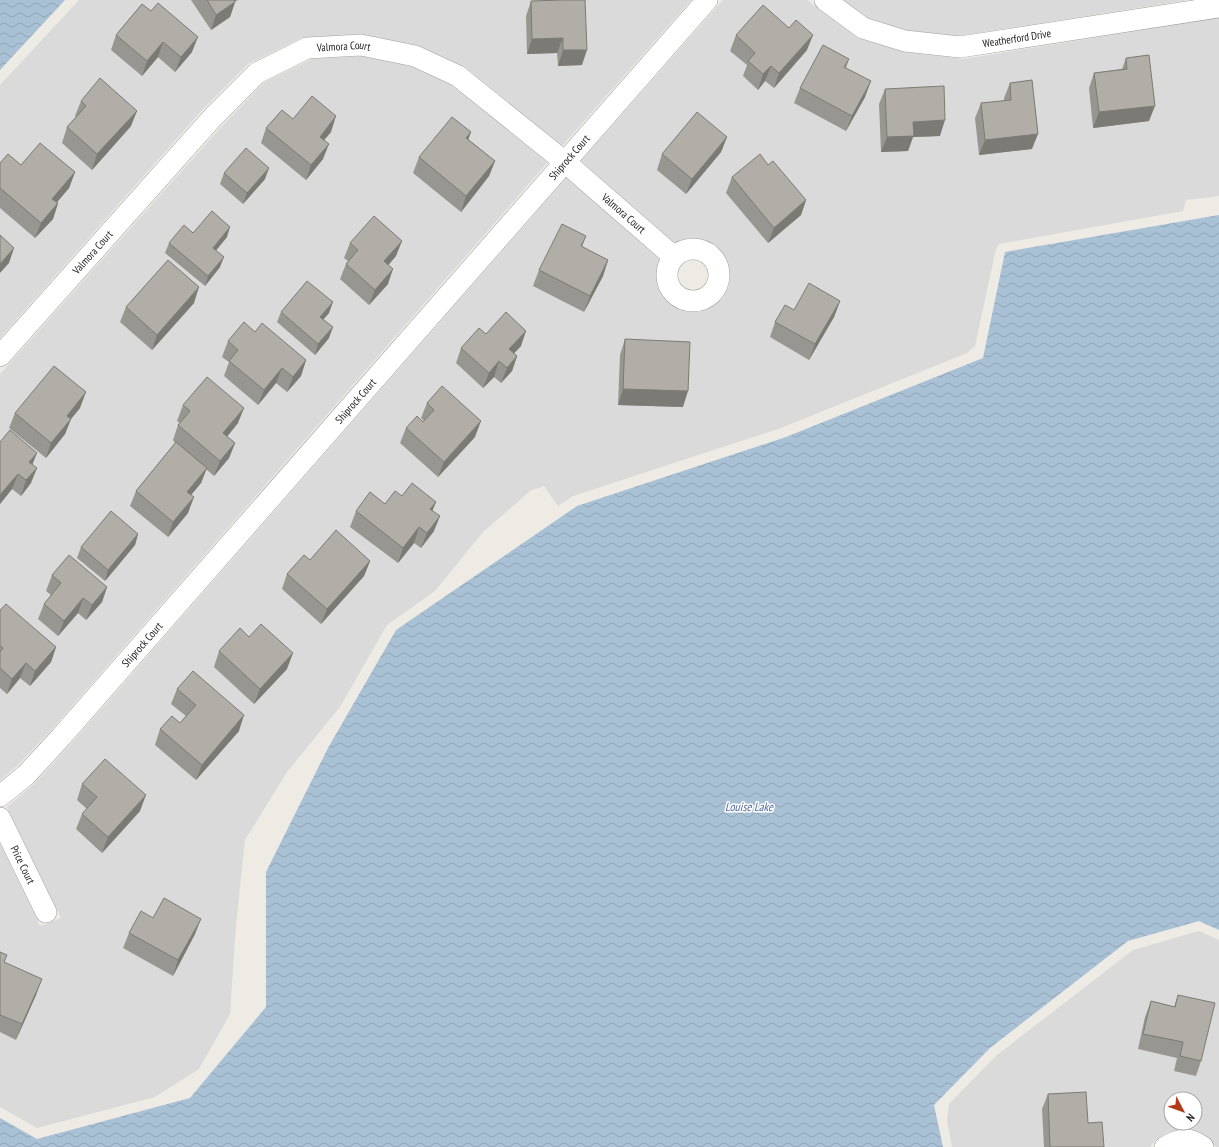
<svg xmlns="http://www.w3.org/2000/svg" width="1219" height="1147" viewBox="0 0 1219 1147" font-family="'PT Sans Narrow',sans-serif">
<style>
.residential{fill:#dadada;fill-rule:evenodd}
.water{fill:url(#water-waves)}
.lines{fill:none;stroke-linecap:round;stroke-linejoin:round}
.street-casing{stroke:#9e9e9e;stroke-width:22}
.street{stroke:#fff;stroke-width:21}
.wall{fill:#989690}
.shaded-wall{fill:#7c7a75}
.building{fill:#b1aea7;stroke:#7c7a75}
.labels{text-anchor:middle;stroke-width:3;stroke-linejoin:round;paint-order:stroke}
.street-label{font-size:11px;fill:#1d1d1d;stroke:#fff}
.water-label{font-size:12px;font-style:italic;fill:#556aa0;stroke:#fff}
</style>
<defs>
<pattern id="water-waves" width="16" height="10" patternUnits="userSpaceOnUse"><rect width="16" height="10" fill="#a9c1d5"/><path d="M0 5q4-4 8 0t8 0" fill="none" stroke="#91a5b6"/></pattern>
</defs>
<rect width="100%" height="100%" fill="#edebe4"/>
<g class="residential">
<polygon points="79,0 691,0 562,146 465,67 416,45 359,34 301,38 248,64 203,109 0,338 0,85"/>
<polygon points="723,0 807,0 861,39 905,52 963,59 1219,18 1219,196 1186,200 1183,211 999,244 996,249 975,346 967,353 781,428 573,496 558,506 544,486 530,491 483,532 435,591 387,625 340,707 287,772 245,840 236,925 230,1014 199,1069 155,1097 37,1128 0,1107 0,843 40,926 61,918 7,807 35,783 70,745 567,177 659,259 656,273 659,288 667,300 671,304 685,310 699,312 712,307 723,298 729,286 730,272 728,262 719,249 715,246 702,239 688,238 673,243 581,161"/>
<polygon points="843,0 1187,0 958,36 906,30 867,18"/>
<polygon points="362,56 413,66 453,85 548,162 52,729 17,766 0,780 0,374 222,126 265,82 312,59"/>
<path d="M 1199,931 L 1219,940 L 1219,1147 L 1216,1147 L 1210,1140 L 1197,1131 L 1181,1129 L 1167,1132 L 1155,1140 L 1150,1147 L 952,1147 L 947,1121 L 949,1104 L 997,1055 L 1133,950 ZM 1171,1099 L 1195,1099 L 1195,1123 L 1171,1123 Z"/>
</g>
<g class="water">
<polygon points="0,0 65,0 0,70"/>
<polygon points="1219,215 1219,930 1199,921 1128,941 990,1048 934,1105 943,1147 0,1147 0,1118 37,1139 190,1098 266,1007 266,872 328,748 396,630 577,506 786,437 983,358 1005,252"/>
</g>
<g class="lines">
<g class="street-casing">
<g id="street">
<path id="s1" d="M 825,0 L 863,28 L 905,41 L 960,47 L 1219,7"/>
<circle cx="693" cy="275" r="26"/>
<path id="s2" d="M 0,356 L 213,117 L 257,73 L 307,48 L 361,45 L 415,56 L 458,76 L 565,162 L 674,257"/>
<path id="s3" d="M 0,796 L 26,775 L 61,737 L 707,0"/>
<path id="s4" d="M 0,818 L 46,912"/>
<path d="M 1165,1147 C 1179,1138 1189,1137 1203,1147"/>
</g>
</g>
<use href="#street" class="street"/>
</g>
<g class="wall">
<polygon points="191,0 238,0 235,2 230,17 211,30"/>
<polygon points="562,0 582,65 558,66 557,53 527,54 526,16 531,1"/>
<polygon points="142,4 192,52 175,72 158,57 142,76 111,50 116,35"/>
<polygon points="736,35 807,50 774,88 765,81 758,90 743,76 747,65 730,51"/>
<polygon points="1126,58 1149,121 1093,128 1089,88 1094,73 1122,69"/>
<polygon points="849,59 846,68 865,97 846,131 794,103 800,88"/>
<polygon points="1010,83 1032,149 979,155 975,118 981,103 1004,101 1004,98"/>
<polygon points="885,89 940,136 913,137 908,151 881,152 879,104"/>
<polygon points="81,101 131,126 92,170 62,143 67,127 76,117 75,116"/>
<polygon points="293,119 331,132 324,140 323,159 306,180 261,143 266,128"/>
<polygon points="471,132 468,139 495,161 489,176 461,212 413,173 419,157"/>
<polygon points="727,137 721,152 686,194 657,170 662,154"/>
<polygon points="0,163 21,165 75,172 69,188 57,202 58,203 53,219 35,238 0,208"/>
<polygon points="768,165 806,200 801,215 768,243 726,193 732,177"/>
<polygon points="224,173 265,179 243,204 220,184"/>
<polygon points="193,233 227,237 216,250 220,267 205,286 165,253 169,243"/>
<polygon points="586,236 582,247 608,260 603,276 584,312 533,286 539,270"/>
<polygon points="350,243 396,256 388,265 388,284 369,305 340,279 346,264 348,261 344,258"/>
<polygon points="840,301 834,317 809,360 770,337 775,322"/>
<polygon points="194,303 152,350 120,322 126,307"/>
<polygon points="281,312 329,313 323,319 329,338 315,355 277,322"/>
<polygon points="255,332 306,360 301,376 287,392 276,383 258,405 224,376 229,362 222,357 228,341"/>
<polygon points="486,334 521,346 514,353 517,356 512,371 501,383 494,377 483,388 456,363 461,348"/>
<polygon points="625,339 683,407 618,405 620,355"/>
<polygon points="427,403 475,437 438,477 400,443 406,428 423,422 424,421 421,418"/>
<polygon points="183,405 238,423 227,437 235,443 229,458 214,476 206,469 201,483 191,495 188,513 168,537 130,506 136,491 175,443 173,440 178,425 180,423 177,421"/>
<polygon points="80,408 71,419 65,434 46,458 9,428 15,413"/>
<polygon points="0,442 32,464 31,483 21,496 12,489 0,504"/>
<polygon points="402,496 432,510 434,531 421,548 414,543 398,563 350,527 356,511 385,504"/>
<polygon points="138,534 135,545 105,581 77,558 81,547"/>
<polygon points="310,560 370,561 364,576 321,624 282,589 287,574"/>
<polygon points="52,575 107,587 102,602 86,620 78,613 58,636 38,619 44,604 51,595 46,591"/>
<polygon points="0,610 56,647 51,662 30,686 20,678 7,694 0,688"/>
<polygon points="249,637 287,669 254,704 214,667 219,651"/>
<polygon points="177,689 239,731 196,780 155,745 160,729 180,723 186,716 171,704"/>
<polygon points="82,784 140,811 102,853 76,829 82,814 87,809 77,800"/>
<polygon points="153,918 195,934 173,976 123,948 129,933"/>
<polygon points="0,952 5,963 36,995 16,1040 0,1032"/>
<polygon points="1178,995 1201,1061 1196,1076 1174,1071 1177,1058 1138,1049 1145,1017 1151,1001 1174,1007"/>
<polygon points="1048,1094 1088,1123 1104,1147 1044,1147 1042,1109"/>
</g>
<g class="shaded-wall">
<polygon points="235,2 230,17 211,30 216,15"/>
<polygon points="813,35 807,50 774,88 779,73"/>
<polygon points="198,37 192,52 175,72 181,57"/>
<polygon points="563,38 557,53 527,54 532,39"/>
<polygon points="163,42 158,57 142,76 147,61"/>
<polygon points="563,50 587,50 582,65 558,66"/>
<polygon points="771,66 765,81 758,90 763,74"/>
<polygon points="871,81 865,97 846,131 852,116"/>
<polygon points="1155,106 1149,121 1093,128 1099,112"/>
<polygon points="137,111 131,126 92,170 97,154"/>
<polygon points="336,116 331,132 314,152 320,137"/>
<polygon points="945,120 940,136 913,137 908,151 881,152 887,137 913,122"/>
<polygon points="471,132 465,148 466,138"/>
<polygon points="1038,134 1032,149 979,155 985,140"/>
<polygon points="727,137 721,152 686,194 692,179"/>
<polygon points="329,144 323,159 306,180 311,165"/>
<polygon points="495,161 489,176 461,212 466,196"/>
<polygon points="269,168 265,179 243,204 247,193"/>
<polygon points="75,172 69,188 47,214 52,199"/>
<polygon points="806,200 801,215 768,243 774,228"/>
<polygon points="58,203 53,219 35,238 41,223"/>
<polygon points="230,227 227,237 210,258 213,248"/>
<polygon points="402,241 396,256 379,276 384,261"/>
<polygon points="14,248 9,263 0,273 0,264"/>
<polygon points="224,257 220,267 205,286 208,276"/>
<polygon points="608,260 603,276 584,312 590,296"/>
<polygon points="393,269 388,284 369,305 375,290"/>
<polygon points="199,287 194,303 152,350 157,335"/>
<polygon points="840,301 834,317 809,360 815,344"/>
<polygon points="333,302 329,313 317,327 320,317"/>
<polygon points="333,327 329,338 315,355 318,344"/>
<polygon points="526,331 521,346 504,364 509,349"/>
<polygon points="517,356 512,371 501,383 507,368"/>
<polygon points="306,360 301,376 287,392 293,377"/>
<polygon points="499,361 494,377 483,388 489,373"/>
<polygon points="282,368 276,383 258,405 264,390"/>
<polygon points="623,389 688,391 683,407 618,405"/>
<polygon points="86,392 80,408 61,431 67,416"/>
<polygon points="244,408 238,423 217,448 223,433"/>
<polygon points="71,419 65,434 46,458 51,443"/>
<polygon points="481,421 475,437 438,477 444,462"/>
<polygon points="235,443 229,458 214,476 220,461"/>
<polygon points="37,453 31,468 29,462"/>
<polygon points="37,468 31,483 21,496 26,480"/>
<polygon points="207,468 201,483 181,507 187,492"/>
<polygon points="18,474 12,489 0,504 0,495"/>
<polygon points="194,497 188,513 168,537 173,522"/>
<polygon points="436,502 430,517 430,509"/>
<polygon points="440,516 434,531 421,548 427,533"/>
<polygon points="419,527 414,543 398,563 403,548"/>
<polygon points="138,534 135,545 105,581 108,570"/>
<polygon points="370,561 364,576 321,624 327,609"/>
<polygon points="107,587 102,602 86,620 92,605"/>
<polygon points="83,598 78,613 58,636 64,621"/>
<polygon points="56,647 51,662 30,686 35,671"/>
<polygon points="293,653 287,669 254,704 260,689"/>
<polygon points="26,663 20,678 7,694 12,679"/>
<polygon points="244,715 239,731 196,780 202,765"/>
<polygon points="146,795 140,811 102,853 108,837"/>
<polygon points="201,919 195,934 173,976 178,960"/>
<polygon points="42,979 36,995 16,1040 22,1024"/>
</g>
<g class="building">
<polygon points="207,0 234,0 235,2 216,15"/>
<polygon points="562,0 585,0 587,50 563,50 563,38 532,39 531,1"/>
<polygon points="158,3 198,37 181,57 163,42 147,61 116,35 142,4 151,11"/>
<polygon points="763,5 789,28 796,20 813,35 779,73 771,66 763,74 748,61 755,53 736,35"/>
<polygon points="823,45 849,59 844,67 871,81 852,116 800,88"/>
<polygon points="1149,55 1155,106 1099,112 1094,73 1127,69 1126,58"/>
<polygon points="100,78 137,111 97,154 67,127 86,106 81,101"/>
<polygon points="1032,80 1038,134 985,140 981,103 1011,100 1010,83"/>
<polygon points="944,86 945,120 913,122 914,136 887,137 885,89"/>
<polygon points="312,96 336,116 320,137 329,144 311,165 266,128 282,110 293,119"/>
<polygon points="697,112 727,137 692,179 662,154"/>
<polygon points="452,117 471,132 466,138 495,161 466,196 419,157"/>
<polygon points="40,143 75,172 52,199 58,203 41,223 0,188 0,163 8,154 21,165"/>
<polygon points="246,148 269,168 247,193 224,173"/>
<polygon points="760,154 768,165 773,161 806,200 774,228 732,177"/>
<polygon points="212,211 230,227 213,248 224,257 208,276 169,243 184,225 193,233"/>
<polygon points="374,216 402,241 384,261 393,269 375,290 346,264 358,250 350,243"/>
<polygon points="562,224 586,236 581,246 608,260 590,296 539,270"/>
<polygon points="0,235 14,248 0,264"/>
<polygon points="168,260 199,287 157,335 126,307"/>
<polygon points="307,281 333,302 320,317 333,327 318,344 281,312"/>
<polygon points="809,283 840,301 815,344 775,322 785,305 794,310"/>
<polygon points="506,312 526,331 509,349 517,356 507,368 499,361 489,373 461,348 479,328 486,334"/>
<polygon points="244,322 255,332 262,323 306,360 293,377 282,368 264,390 229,361 238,350 228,341"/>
<polygon points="625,339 690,342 688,391 623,389"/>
<polygon points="54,366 86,392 67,416 71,419 51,443 15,413"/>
<polygon points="207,377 244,408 223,433 235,443 220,461 178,425 190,411 183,405"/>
<polygon points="442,386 481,421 444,462 406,428 417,416 423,422 434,410 427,403"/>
<polygon points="10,430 37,453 29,462 37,468 26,480 18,474 0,495 0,442"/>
<polygon points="176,442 207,468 187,492 194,497 173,522 136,491"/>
<polygon points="412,483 436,502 430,509 440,516 427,533 419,527 403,548 356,511 370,492 385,504 395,491 402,496"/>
<polygon points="111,511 138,534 108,570 81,547"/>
<polygon points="336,530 370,561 327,609 287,574 304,555 310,560"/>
<polygon points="69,555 107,587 92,605 83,598 64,621 44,604 61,583 52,575"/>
<polygon points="6,604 56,647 35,671 26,663 12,679 0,668 0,652 3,648 0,646 0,610"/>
<polygon points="261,624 293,653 260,689 219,651 240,628 249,637"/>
<polygon points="193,671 244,715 202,765 160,729 172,716 180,723 196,705 177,689"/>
<polygon points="105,759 146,795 108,837 82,814 97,797 82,784"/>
<polygon points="164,898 201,919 178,960 129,933 141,911 153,918"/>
<polygon points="0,952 7,955 4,962 42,979 22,1024 0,1015"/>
<polygon points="1178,995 1215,1003 1201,1061 1180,1056 1183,1042 1143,1034 1151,1001 1175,1007"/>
<polygon points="1086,1092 1088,1123 1102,1122 1104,1147 1050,1147 1048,1094"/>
</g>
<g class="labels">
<g class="street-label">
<text dy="4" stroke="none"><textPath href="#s1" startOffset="204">Weatherford Drive</textPath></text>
<text dy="4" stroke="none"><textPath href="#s2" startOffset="475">Valmora Court</textPath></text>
<text dy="4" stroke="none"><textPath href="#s3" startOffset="856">Shiprock Court</textPath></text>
<text dy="4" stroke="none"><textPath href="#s2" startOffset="810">Valmora Court</textPath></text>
<text dy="4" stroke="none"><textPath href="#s2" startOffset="139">Valmora Court</textPath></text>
<text dy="4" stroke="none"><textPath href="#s3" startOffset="532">Shiprock Court</textPath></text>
<text dy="4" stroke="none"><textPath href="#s3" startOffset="208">Shiprock Court</textPath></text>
<text dy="4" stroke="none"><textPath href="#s4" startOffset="52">Price Court</textPath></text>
</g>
<g class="water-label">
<text x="749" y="811">Louise Lake</text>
</g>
</g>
<g transform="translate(1183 1111) rotate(131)"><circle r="19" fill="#ffffff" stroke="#a5a5a5"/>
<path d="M0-3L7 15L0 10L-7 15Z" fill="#b13a18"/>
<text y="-6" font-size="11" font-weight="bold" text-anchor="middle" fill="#1d1d1d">N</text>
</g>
</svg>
